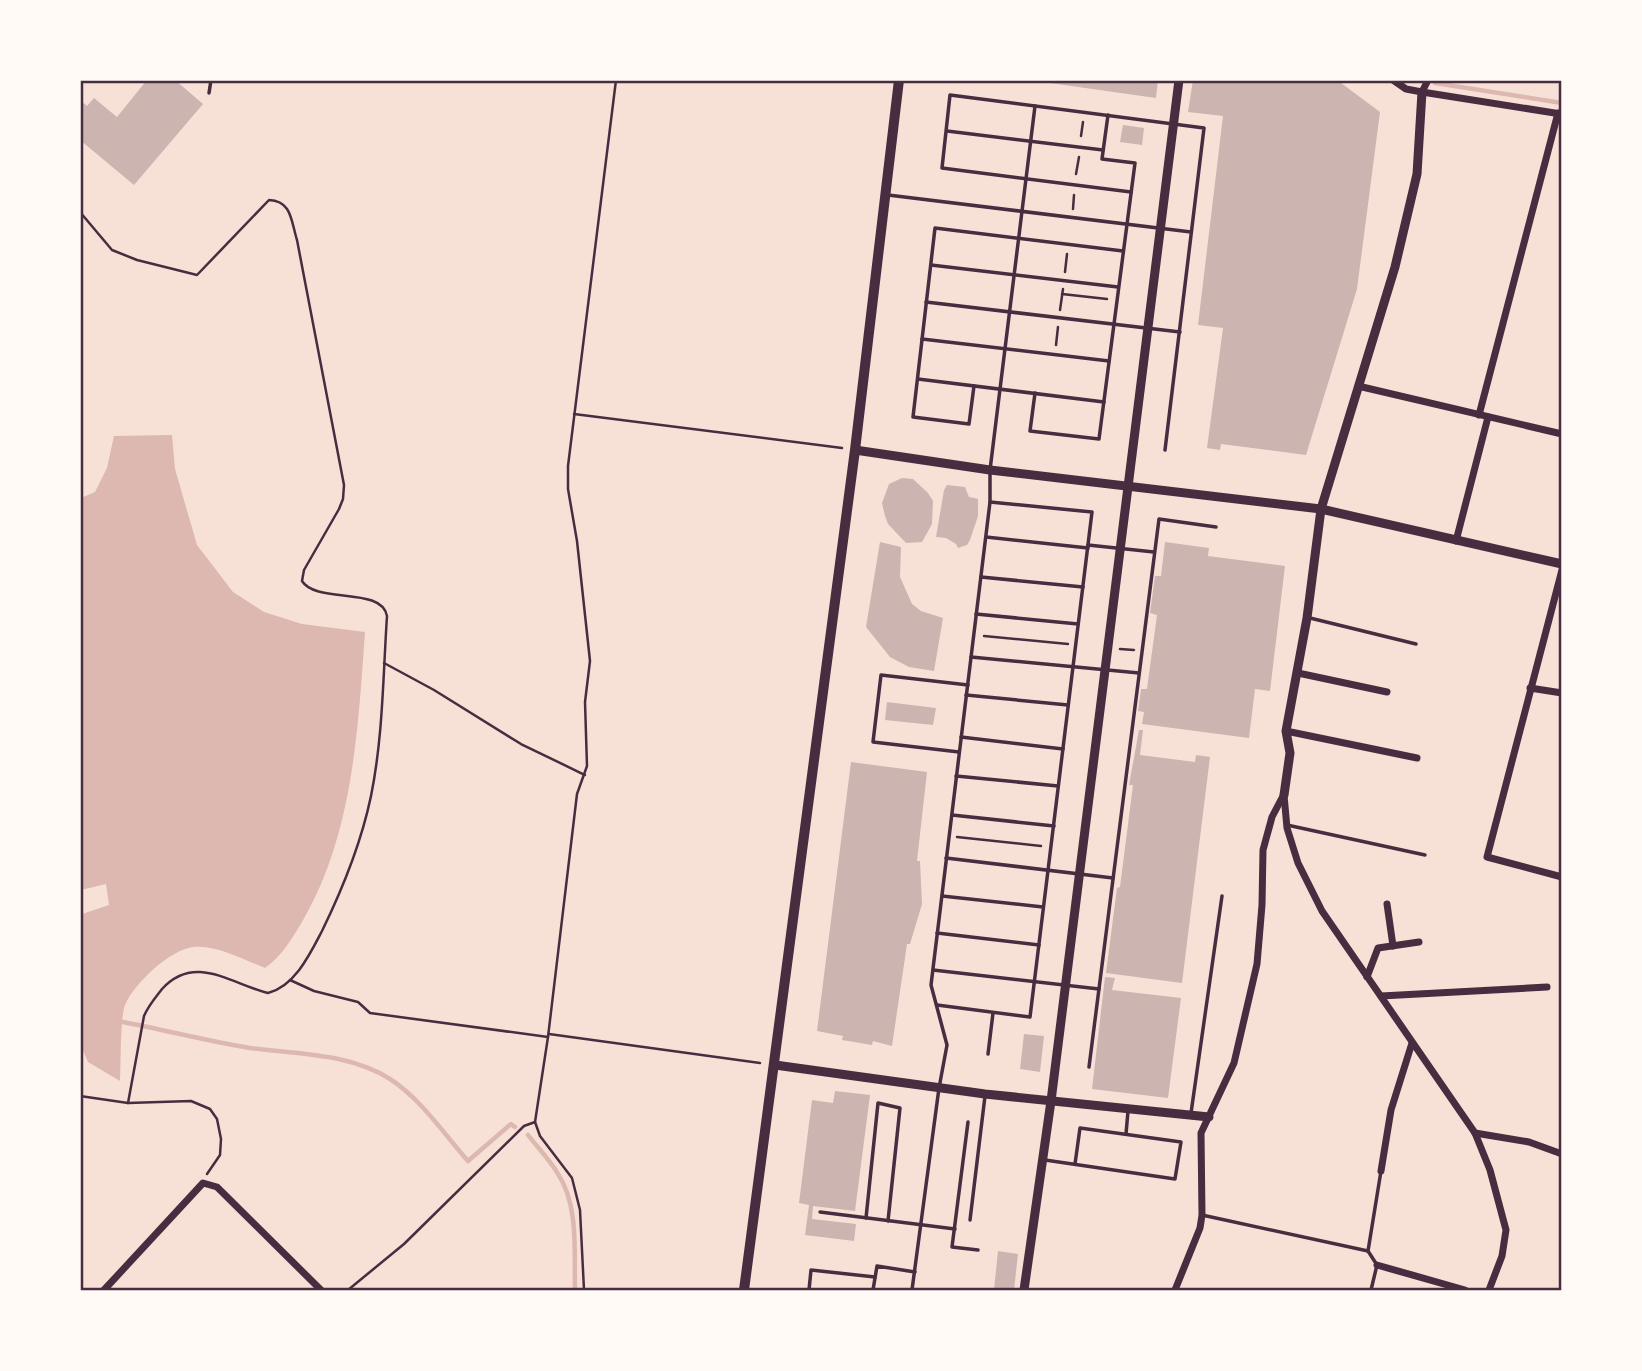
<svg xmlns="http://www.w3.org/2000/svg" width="1642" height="1371" viewBox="0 0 1642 1371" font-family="Lora,serif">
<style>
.water{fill:#dcb8b0}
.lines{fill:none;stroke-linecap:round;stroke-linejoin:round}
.stream{stroke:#dcb8b0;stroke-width:4.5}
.building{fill:#ccb4b1}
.path{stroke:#4a2c40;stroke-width:2.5}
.service{stroke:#4a2c40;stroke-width:3.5}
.minor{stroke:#4a2c40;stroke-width:7}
.tertiary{stroke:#4a2c40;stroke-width:9}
.primary{stroke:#4a2c40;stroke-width:10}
.neatline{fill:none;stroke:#4a2c40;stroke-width:2.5}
</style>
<rect width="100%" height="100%" fill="#f7e1d7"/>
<path class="water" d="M 172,435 L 175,469 L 197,545 L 233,592 L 264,612 L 302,624 L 365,632 C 358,730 353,835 302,922 C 291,940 282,956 265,968 C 245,960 215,944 193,947 C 169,950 134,984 125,1005 C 120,1018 121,1065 120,1081 L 88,1062 L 81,1046 L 81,916 L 82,914 L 109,905 L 106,884 L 81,890 L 81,498 L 95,492 L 107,468 L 114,436 Z"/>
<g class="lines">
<g class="stream">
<polyline points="1435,83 1562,103"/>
<path d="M 123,1022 C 165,1030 207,1041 250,1048 C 296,1054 349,1053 390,1079 C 421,1099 444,1134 468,1161 L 511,1124 L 515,1127"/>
<path d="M 528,1135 C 538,1148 550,1160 558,1174 C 579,1205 574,1254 575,1290"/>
</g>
</g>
<g class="building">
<polygon points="147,80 175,80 203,104 134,185 80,140 80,100 87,106 94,98 117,117"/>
<polygon points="1029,80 1158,80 1156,98"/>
<polygon points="1193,80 1337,80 1380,112 1357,289 1306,455 1221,444 1220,450 1207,448 1223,328 1198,325 1223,116 1188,112"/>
<polygon points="1123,125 1144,128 1142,145 1120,142"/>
<polygon points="902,478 913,479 928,493 933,501 932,524 922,542 906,543 888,524 885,516 882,503 889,484"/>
<polygon points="947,485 965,487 969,497 978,499 978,516 970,540 967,545 958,548 956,544 946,538 936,537 944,490"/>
<polygon points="880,542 901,547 900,577 912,604 921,611 943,618 934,671 909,667 890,657 866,627"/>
<polygon points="1165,542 1209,548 1208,556 1285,566 1270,691 1255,689 1249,738 1142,724 1144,712 1138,711 1141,689 1147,689 1157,615 1150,613 1155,576 1161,576"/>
<polygon points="887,702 936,708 933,725 885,720"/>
<polygon points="1139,730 1143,730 1140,755 1195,762 1196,755 1210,757 1182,983 1106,973 1117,888 1120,887 1133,785 1129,785"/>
<polygon points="851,762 927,772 917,861 920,861 922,904 910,944 907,944 892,1046 873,1041 872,1045 842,1040 843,1036 817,1031"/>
<polygon points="1105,977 1115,978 1112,990 1181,998 1168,1098 1092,1089"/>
<polygon points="1024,1034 1044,1036 1040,1072 1020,1069"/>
<polygon points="835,1091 870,1095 855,1211 813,1206 812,1219 856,1224 854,1241 805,1235 809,1205 799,1203 812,1100 833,1103"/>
<polygon points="998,1251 1018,1254 1014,1290 994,1290"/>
</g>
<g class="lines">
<g class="path">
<polyline points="1081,136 1083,122"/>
<polyline points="1076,174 1079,157"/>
<polyline points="1073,209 1074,195"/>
<path d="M 80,212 L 112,250 L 137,260 L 197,275 L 269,200 C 292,201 291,221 297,240 L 344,485 L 343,499 L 339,509 L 304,570 L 302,581 C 316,604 382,586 387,616 C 383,676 383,737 371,796 C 361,844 343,888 322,931 C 310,954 295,986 268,993 C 231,984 195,953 162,989 C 155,998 148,1006 144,1016 L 128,1103"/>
<polyline points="1065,272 1067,254"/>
<polyline points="1062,294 1107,299"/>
<polyline points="1060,310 1063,289"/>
<polyline points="1056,345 1058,327"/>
<polyline points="574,414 842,448"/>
<polyline points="984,636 1068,644"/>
<polyline points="1120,649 1134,650"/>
<polyline points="384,663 434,690 521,744 585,775"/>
<polyline points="957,837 1041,846"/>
<polyline points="290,980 314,991 358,1002 370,1013 548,1037"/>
<polyline points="549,1034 760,1063"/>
<polyline points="80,1096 128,1103 191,1101 210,1109 217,1119 221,1139 220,1155 207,1174"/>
<polyline points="348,1290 404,1244 524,1126 535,1122"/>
<polyline points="584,1290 580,1210 572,1178 540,1136 535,1122 548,1037 577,794 587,766 585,702 590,661 577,541 568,489 568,466 616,80"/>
</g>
<g class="service">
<polyline points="209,93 211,80"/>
<polyline points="947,131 1103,150"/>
<polyline points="1131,192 942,168 950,95 1204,128 1165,450"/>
<polyline points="888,195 1191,232"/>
<polyline points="931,265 1118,287"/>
<polyline points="926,302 1180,332"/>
<polyline points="922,339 1109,361"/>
<polyline points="918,379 1104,402"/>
<polyline points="974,386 969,424 913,417 935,228 1123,251"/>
<polyline points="1035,393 1030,431 1099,439 1135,163 1102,159 1108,115"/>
<polyline points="986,537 1088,548"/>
<polyline points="1088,545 1154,552"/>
<polyline points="981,577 1083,587"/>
<polyline points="976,614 1078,624"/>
<polyline points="1310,618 1416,644"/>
<polyline points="971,657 1139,673"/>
<polyline points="966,695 1068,705"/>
<polyline points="961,737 1063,749"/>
<polyline points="959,752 873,742 881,675 968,685"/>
<polyline points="956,776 1058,786"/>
<polyline points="952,815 1054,826"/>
<polyline points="1287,825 1425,855"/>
<polyline points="946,858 1113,878"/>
<polyline points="942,896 1043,907"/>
<polyline points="937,933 1039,945"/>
<polyline points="933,970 1099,989"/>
<polyline points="937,1005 1030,1017 1092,512 990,502"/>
<polyline points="988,1054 993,1013"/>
<polyline points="1089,1067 1159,519 1216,527"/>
<polyline points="1191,1113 1222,896"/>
<polyline points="968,1122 952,1247 978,1250"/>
<polyline points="1126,1134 1128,1111"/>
<polyline points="1045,1160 1175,1179 1181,1142 1080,1128 1075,1164"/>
<polyline points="820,1212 955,1229"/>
<polyline points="1202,1215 1368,1251"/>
<polyline points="866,1218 878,1103 900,1108 888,1221"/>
<polyline points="970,1220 985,1096"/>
<polyline points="809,1290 811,1270 875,1277"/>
<polyline points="873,1290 877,1266 915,1272"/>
<polyline points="912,1290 939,1088 947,1045 931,985 990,502 990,470 1035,106"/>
<polyline points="1371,1290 1377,1265 1368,1251 1381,1171"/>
</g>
<g class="minor">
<polyline points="1393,80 1406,89 1422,92 1561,114"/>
<polyline points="1422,92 1428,80"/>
<polyline points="1358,386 1562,434"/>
<polyline points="1479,415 1558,113"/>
<polyline points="1456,541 1488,417"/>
<polyline points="1562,570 1487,857 1562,877"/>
<polyline points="1298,673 1387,692"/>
<polyline points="1530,688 1562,693"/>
<polyline points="1286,731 1417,758"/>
<polyline points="1284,795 1287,828 1298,863 1322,911 1475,1133 1490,1170 1506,1230 1502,1256 1489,1290"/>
<polyline points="1387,904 1393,946"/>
<polyline points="1367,977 1378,948 1419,942"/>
<polyline points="1381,996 1547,987"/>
<polyline points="1475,1133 1529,1142 1562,1154"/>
<polyline points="1381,1171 1391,1110 1412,1043"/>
<polyline points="1377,1265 1465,1290"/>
<polyline points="104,1290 203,1183 217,1187 321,1290"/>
<polyline points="1175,1290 1200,1228 1202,1215 1201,1133 1234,1063 1257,964 1262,905 1263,850 1272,817 1283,796"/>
</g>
<g class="tertiary">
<polyline points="855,450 990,470 1321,509 1562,564"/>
<polyline points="1284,795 1290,753 1286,731 1307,618 1321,509 1395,267 1417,174 1422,92"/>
<polyline points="775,1065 985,1094 1209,1117"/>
<polyline points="1024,1290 1051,1101 1179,80"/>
</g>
<polyline class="primary" points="744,1290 855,450 899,80"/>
</g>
<rect width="1642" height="1371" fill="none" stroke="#fffaf5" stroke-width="164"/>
<rect x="82" y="82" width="1478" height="1207" class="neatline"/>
</svg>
